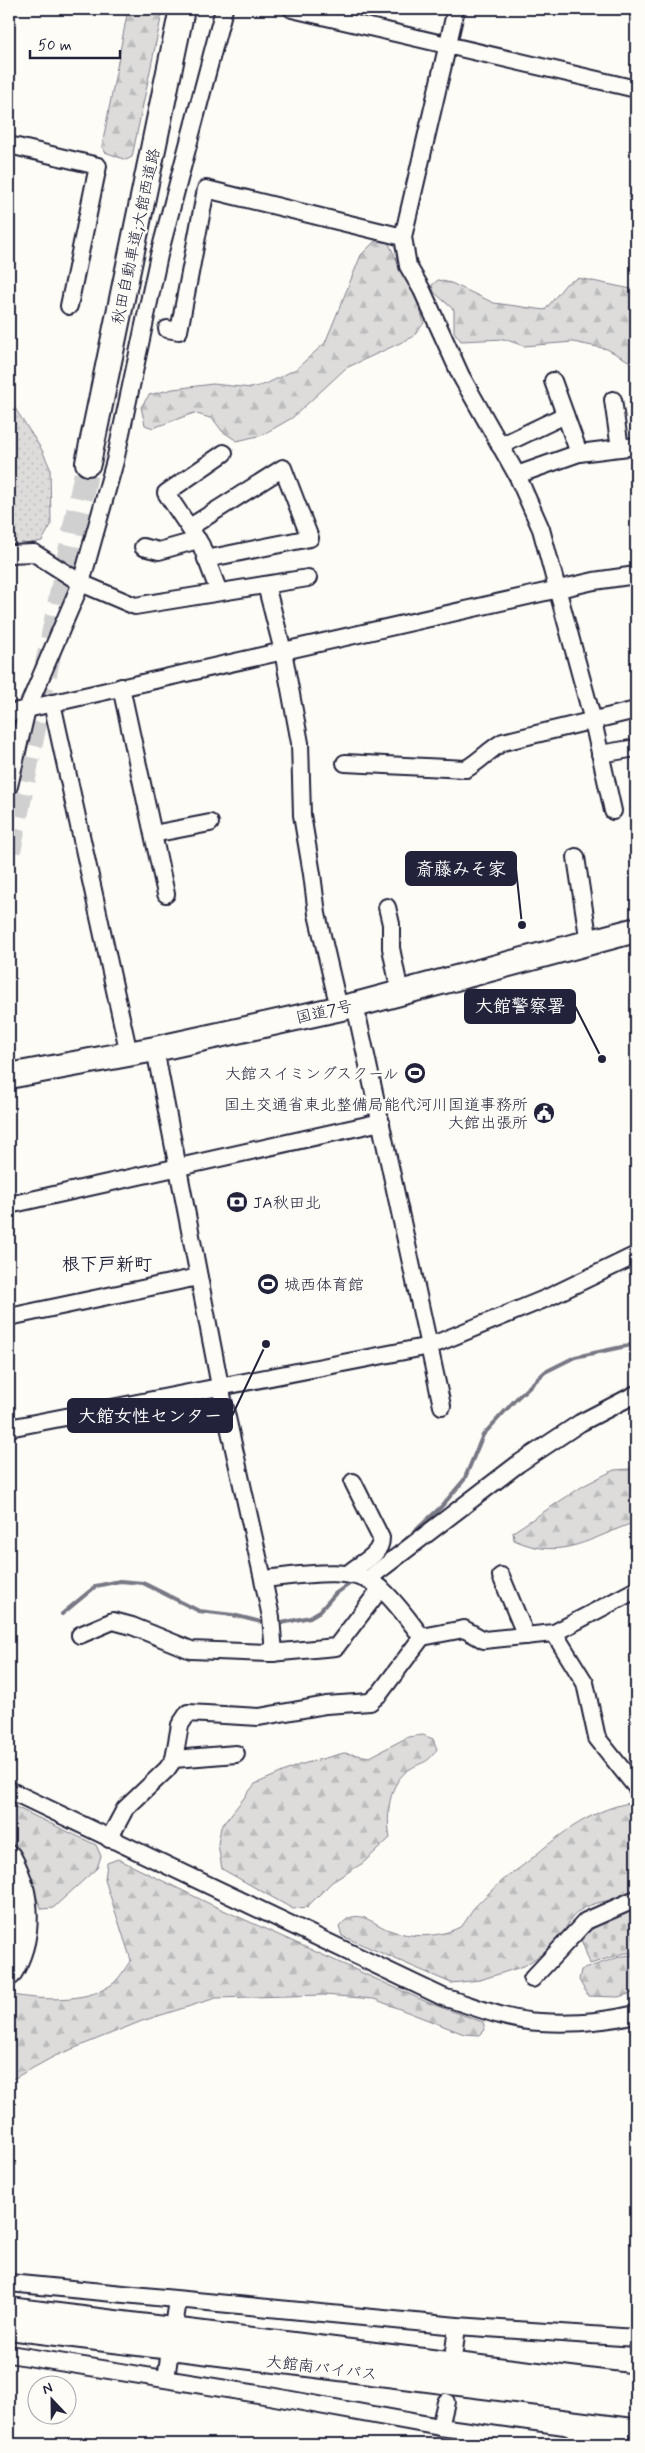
<svg xmlns="http://www.w3.org/2000/svg" width="645" height="2453" viewBox="0 0 645 2453" font-family="Mynerve,'Klee One',sans-serif">
<style>
.green{fill:url(#green-dots);stroke:#807f8b}
.forest{fill:url(#forest-firs);stroke:#807f8b}
.cemetery{fill:url(#cemetery-stones);stroke:#807f8b}
.lines{fill:none;stroke-linecap:round;stroke-linejoin:round}
.stream{stroke:#787885;stroke-width:4}
.highway-tunnel{stroke:#d1d0d1;stroke-width:24;stroke-dasharray:24 12;stroke-linecap:butt}
.minor-casing{stroke:#22223b;stroke-width:20}
.highway-casing{stroke:#22223b;stroke-width:28}
.minor{stroke:#fdfcf7;stroke-width:16}
.highway{stroke:#fdfcf7;stroke-width:24}
.labels{text-anchor:middle;stroke-width:5;stroke-linejoin:round;paint-order:stroke}
.street-label{font-size:16px;fill:#22223b;stroke:#fdfcf7}
.poi-label{font-size:16px;fill:#22223b;stroke:#fdfcf7;text-anchor:end}
.neighbourhood-label{font-size:18px;font-weight:bold;fill:#22223b;stroke:#fdfcf7}
.leader{fill:none;stroke:#22223b;stroke-width:2}
.callout-dot{fill:#22223b;stroke:#fdfcf7;stroke-width:2}
.callout{fill:#22223b;stroke:#22223b;stroke-width:2}
.callout-label{font-size:18px;text-anchor:middle;font-weight:bold;fill:#fff}
</style>
<defs>
<pattern id="green-dots" width="8" height="8" patternUnits="userSpaceOnUse" patternTransform="scale(1.25)"><rect width="8" height="8" fill="#dddcdb"/><path d="M2 2h.1M6 6h.1" fill="none" stroke="#bdbcbd" stroke-width="1.8" stroke-linecap="round"/></pattern>
<pattern id="forest-firs" width="22" height="20" patternUnits="userSpaceOnUse" patternTransform="scale(1.25)"><rect width="22" height="20" fill="#dddcdb"/><path d="M5 1l3.5 6h-7zM16 11l3.5 6h-7z" fill="#bdbcbd"/></pattern>
<pattern id="cemetery-stones" width="16" height="16" patternUnits="userSpaceOnUse" patternTransform="scale(1.25)"><rect width="16" height="16" fill="#dddcdb"/><path d="M2 7V4a2 2 0 0 1 4 0v3zM10 15v-3a2 2 0 0 1 4 0v3z" fill="#bdbcbd"/></pattern>
</defs>
<rect width="100%" height="100%" fill="#fdfcf7"/>
<filter id="ink" filterUnits="userSpaceOnUse"><feTurbulence type="fractalNoise" baseFrequency=".02" numOctaves="2"/><feDisplacementMap in="SourceGraphic" scale="10" xChannelSelector="R" yChannelSelector="G"/><feConvolveMatrix kernelMatrix="1 2 1 2 8 2 1 2 1" color-interpolation-filters="sRGB"/></filter>
<g filter="url(#ink)">
<polygon class="green" points="9,399 42,450 50,468 51,525 42,541 9,547"/>
<g class="forest">
<polygon points="128,9 163,9 132,157 126,160 105,152 102,146"/>
<polygon points="387,240 418,303 424,323 413,337 346,368 292,418 262,435 237,441 222,431 213,419 194,413 153,428 145,425 141,407 149,395 173,389 213,384 251,388 266,384 296,369 325,343 361,255 375,241"/>
<polygon points="578,278 636,290 636,365 607,349 573,342 524,346 504,339 461,341 454,332 454,310 434,292 432,285 438,280 451,283 494,303 545,310 566,284"/>
<path d="M 630,1469 L 636,1471 L 636,1522 C 591,1537 563,1562 514,1540 L 513,1532 L 583,1486 L 614,1470 Z"/>
<path d="M 423,1735 L 433,1739 L 437,1749 C 428,1764 423,1761 410,1769 C 388,1782 386,1816 390,1838 L 363,1863 L 332,1882 L 307,1907 L 293,1909 L 222,1869 L 218,1844 L 221,1827 L 255,1784 L 299,1765 L 344,1753 L 370,1757 L 408,1737 Z"/>
<path d="M 636,1802 L 636,1893 C 601,1906 573,1897 561,1941 L 524,1966 L 480,1980 L 451,1983 L 342,1936 L 339,1927 C 356,1905 371,1923 389,1930 C 411,1938 439,1938 460,1927 C 466,1923 469,1914 473,1909 C 479,1902 486,1896 492,1890 C 504,1878 518,1870 531,1859 C 561,1833 595,1807 636,1802 Z"/>
<polygon points="9,1804 96,1845 101,1856 97,1868 53,1908 42,1909 32,1889 24,1860 9,1836"/>
<path d="M 118,1859 L 210,1904 L 429,2003 L 483,2022 L 485,2030 L 480,2035 L 464,2034 L 374,1999 L 324,1995 L 216,1998 L 142,2021 L 55,2056 L 9,2081 L 9,1997 L 12,1995 C 42,2000 85,2003 111,1985 C 119,1980 125,1968 131,1960 L 105,1880 L 107,1863 Z"/>
<polygon points="636,1955 636,1992 618,1997 588,1996 579,1980 581,1970 622,1956"/>
</g>
<polygon class="cemetery" points="636,1906 636,1953 625,1953 590,1964 581,1939 604,1919"/>
<g class="lines">
<g class="stream">
<polyline points="400,1545 441,1507 464,1480 483,1435 517,1398 545,1372 575,1357 636,1344"/>
<polyline points="62,1614 96,1586 120,1581 143,1583 199,1611 233,1615 261,1622"/>
<polyline points="277,1624 310,1617 320,1611 335,1594 352,1582"/>
</g>
<polyline class="highway-tunnel" points="9,851 88,463"/>
<g class="minor-casing">
<g id="minor">
<polyline points="292,9 636,89"/>
<polyline points="456,9 403,237 408,266 422,290 461,376 517,475 541,529 593,721 613,811"/>
<polyline points="9,145 98,166 69,306"/>
<polyline points="167,329 179,331 206,189 403,237"/>
<polyline points="553,381 579,453"/>
<polyline points="613,400 620,448"/>
<polyline points="500,446 565,415"/>
<polyline points="517,475 579,453 636,446"/>
<polyline points="190,527 283,468 310,538 206,559"/>
<polyline points="143,547 159,551 198,540"/>
<polyline points="9,554 34,553 81,583 135,606 308,578"/>
<polyline points="266,585 283,651 300,743 302,815 312,874 317,914 339,1008"/>
<polyline points="219,592 201,545 166,493 224,453"/>
<polyline points="121,687 166,894"/>
<polyline points="52,703 129,1054"/>
<polyline points="9,713 594,581 636,575"/>
<polyline points="600,754 636,748"/>
<path d="M 345,763 L 466,769 C 480,761 489,750 503,742 L 636,710"/>
<polyline points="9,786 27,709 81,583 115,461 159,255 224,9"/>
<polyline points="153,834 210,823"/>
<polyline points="576,857 589,943"/>
<polyline points="387,907 391,924 391,948 400,993"/>
<polyline points="355,1005 442,1406"/>
<path d="M 155,1049 L 220,1386 L 263,1579 C 298,1576 351,1564 379,1587 C 395,1600 409,1621 422,1637 L 464,1629 L 484,1640 L 554,1633 L 636,1590"/>
<polyline points="9,1205 381,1122"/>
<polyline points="9,1317 198,1277"/>
<polyline points="9,1428 430,1346 547,1298 636,1255"/>
<path d="M 349,1573 C 361,1562 381,1556 381,1538 L 353,1482"/>
<polyline points="501,1576 526,1636"/>
<polyline points="263,1579 271,1617 274,1653"/>
<polyline points="368,1579 518,1464 580,1423 636,1394"/>
<polyline points="554,1633 585,1683 597,1738 636,1787"/>
<polyline points="80,1635 113,1621 132,1626 191,1650 270,1653 336,1647 381,1588"/>
<polyline points="174,1759 236,1754"/>
<path d="M 9,1790 L 443,1997 C 474,2006 508,2021 540,2022 C 571,2024 607,2021 636,2014"/>
<polyline points="109,1839 125,1809 167,1769 174,1759 180,1725 188,1713 259,1717 326,1705 370,1702 380,1693 422,1637"/>
<polyline points="532,1979 586,1921 636,1899"/>
<polyline points="9,2283 457,2326 636,2338"/>
<polyline points="175,2320 178,2301"/>
<polyline points="454,2351 457,2326"/>
<polyline points="9,2354 264,2395 440,2427 562,2444"/>
<polyline points="166,2379 169,2357"/>
<polyline points="440,2427 446,2402"/>
</g>
</g>
<g class="highway-casing">
<g id="highway">
<polyline points="88,463 182,9"/>
<polyline points="9,1076 155,1049 355,1005 636,930"/>
<path d="M 9,1858 C 29,1894 31,1938 9,1973"/>
<polyline points="9,2310 636,2387"/>
<polyline points="9,2327 636,2405"/>
</g>
</g>
<use href="#minor" class="minor"/>
<use href="#highway" class="highway"/>
</g>
</g>
<defs>
<g id="stadium-disc" transform="scale(1.125)"><circle r="9.5" fill="#22223b" stroke="#fdfcf7"/><path d="M0-5a6.5 5 0 1 0 0 10a6.5 5 0 1 0 0-10ZM-3.5-1.8h7v3.6h-7Z" fill="#fff"/></g>
<g id="civic-disc" transform="scale(1.125)"><circle r="9.5" fill="#22223b" stroke="#fdfcf7"/><path d="M-.6-6.5H3V-4.5H.6V-3L4-1V1h2V6H-6V1h2V-1L-.6-3ZM-1.2 2.5V6h2.4V2.5Z" fill="#fff"/></g>
<g id="bank-disc" transform="scale(1.125)"><circle r="9.5" fill="#22223b" stroke="#fdfcf7"/><path d="M-6-4H6V4H-6ZM0-2.3a2.3 2.3 0 1 0 0 4.6a2.3 2.3 0 1 0 0-4.6Z" fill="#fff"/></g>
</defs>
<g fill-rule="evenodd">
<use href="#stadium-disc" x="415" y="1073"/>
<use href="#civic-disc" x="544" y="1113"/>
<use href="#bank-disc" x="237" y="1202"/>
<use href="#stadium-disc" x="268" y="1284"/>
</g>
<g class="labels">
<g class="street-label">
<text transform="translate(135 236) rotate(-78)" y="6">秋田自動車道;大館西道路</text>
<text transform="translate(324 1011) rotate(-13)" y="6">国道7号</text>
<text transform="translate(322 2367) rotate(7)" y="6">大館南バイパス</text>
</g>
<g class="poi-label">
<text x="399" y="1079">大館スイミングスクール</text>
<text x="528" y="1110">国土交通省東北整備局能代河川国道事務所<tspan x="528" dy="18">大館出張所</tspan></text>
<text x="253" y="1208" text-anchor="start">JA秋田北</text>
<text x="284" y="1290" text-anchor="start">城西体育館</text>
</g>
<g class="neighbourhood-label">
<text x="107" y="1270">根下戸新町</text>
</g>
</g>
<path class="leader" d="M522 925L516 869M602 1059L575 1006M266 1344L232 1416"/>
<g class="callout-dot">
<circle cx="522" cy="925" r="5"/>
<circle cx="602" cy="1059" r="5"/>
<circle cx="266" cy="1344" r="5"/>
</g>
<g class="callout">
<rect x="406" y="852" width="110" height="33" rx="5"/>
<rect x="465" y="990" width="110" height="33" rx="5"/>
<rect x="68" y="1399" width="164" height="33" rx="5"/>
</g>
<g class="callout-label">
<text x="461" y="875">斎藤みそ家</text>
<text x="520" y="1012">大館警察署</text>
<text x="150" y="1422">大館女性センター</text>
</g>
<rect width="645" height="2453" fill="none" stroke="#fdfcf7" stroke-width="30"/>
<rect x="15" y="15" width="615" height="2423" fill="none" stroke="#22223b" stroke-width="2" filter="url(#ink)"/>
<g transform="translate(52 2400) rotate(338)"><circle r="24" fill="#fdfcf7" stroke="#a5a5ac"/>
<path d="M0-4L9 19L0 12L-9 19Z" fill="#22223b"/>
<text y="-8" font-size="14" font-weight="bold" text-anchor="middle" fill="#22223b">N</text>
</g>
<path d="M30 50v8h90v-8" fill="none" stroke="#22223b" stroke-width="2.5"/>
<text x="38" y="50" font-size="15" fill="#22223b" stroke="#fdfcf7" stroke-width="4" paint-order="stroke">50 m</text>
</svg>
